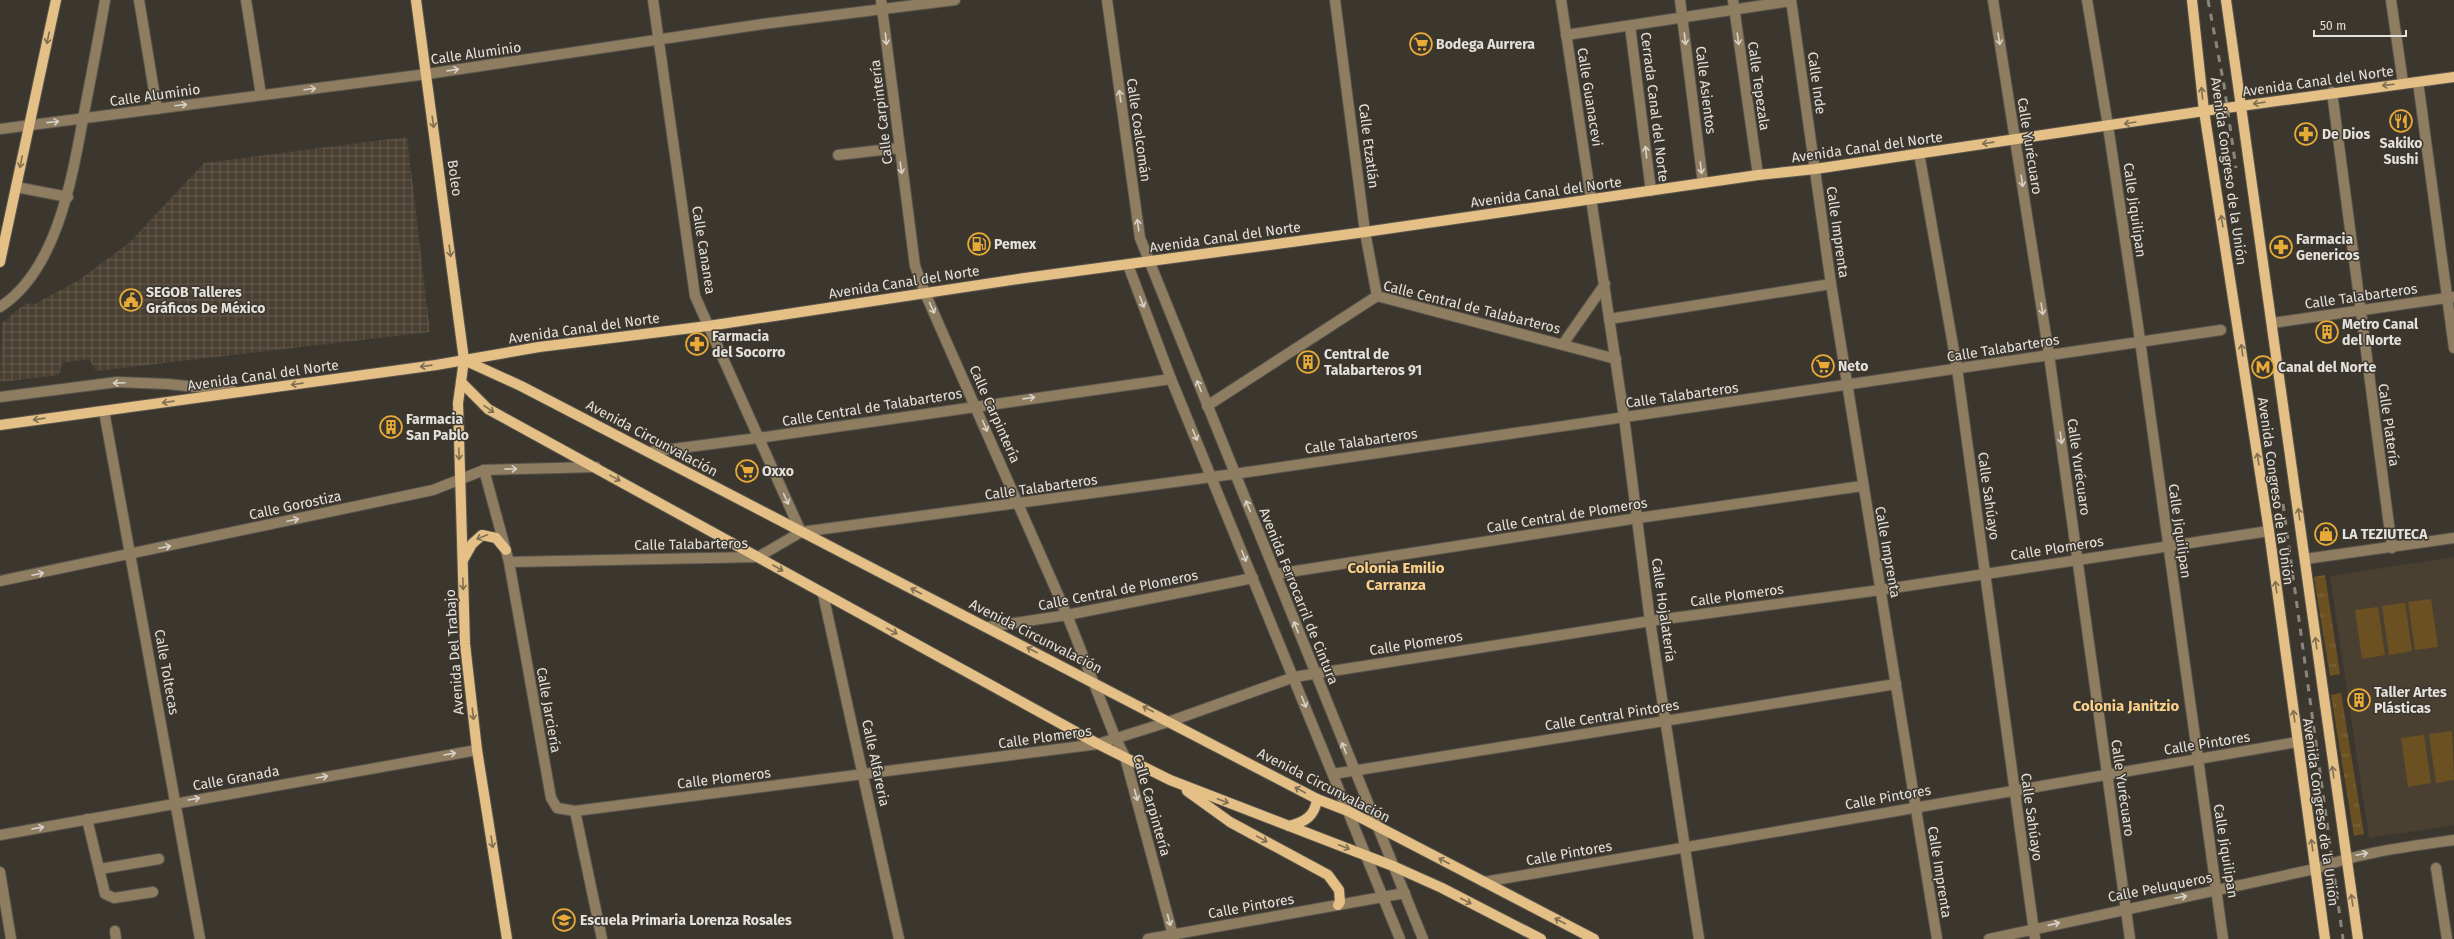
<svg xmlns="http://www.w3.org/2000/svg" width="2454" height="939" viewBox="0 0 2454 939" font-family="'Fira Sans',sans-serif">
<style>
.built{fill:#4a4032}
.industrial{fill:url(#industrial-grid)}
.grass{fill:url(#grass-tufts)}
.garden{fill:#6b5122}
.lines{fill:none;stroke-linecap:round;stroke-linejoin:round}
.minor-casing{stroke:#5a554d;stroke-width:12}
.major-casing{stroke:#5a554d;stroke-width:12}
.minor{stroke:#8e7d61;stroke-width:10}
.major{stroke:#e4c087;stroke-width:10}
.rail{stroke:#8a867e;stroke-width:3;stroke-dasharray:7 7;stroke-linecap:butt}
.oneway{stroke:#7f6e52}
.oneway2{stroke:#d7d1c9}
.labels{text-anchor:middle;stroke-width:3;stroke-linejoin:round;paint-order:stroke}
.poi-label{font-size:14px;font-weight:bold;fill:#e4e0db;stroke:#3c372e;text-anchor:start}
.street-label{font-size:14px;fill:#e4e0db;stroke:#3c372e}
.neighbourhood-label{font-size:15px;font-weight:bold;fill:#fbd08a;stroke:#3c372e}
</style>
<defs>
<pattern id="industrial-grid" width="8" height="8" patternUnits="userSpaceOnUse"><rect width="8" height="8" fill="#4a4032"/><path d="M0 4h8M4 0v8" fill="none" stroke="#645b4f"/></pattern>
<pattern id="grass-tufts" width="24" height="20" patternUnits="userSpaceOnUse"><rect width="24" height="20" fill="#6b5122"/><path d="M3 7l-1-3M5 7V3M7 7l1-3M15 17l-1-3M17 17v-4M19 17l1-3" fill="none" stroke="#806a42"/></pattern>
</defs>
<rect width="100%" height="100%" fill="#3c372e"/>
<polygon class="built" points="2454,557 2454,825 2369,838 2330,576"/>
<polygon class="industrial" points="407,137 430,332 96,371 89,359 62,363 59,375 0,382 2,323 26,303 33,305 79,280 129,243 204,163"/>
<g class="grass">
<polygon points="2325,575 2340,674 2330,676 2314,577"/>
<polygon points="2341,693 2364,834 2354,836 2331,695"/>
</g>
<g class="garden">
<polygon points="2431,599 2438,647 2415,650 2408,602"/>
<polygon points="2405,603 2412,651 2389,655 2382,606"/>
<polygon points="2378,607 2385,655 2362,659 2355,610"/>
<polygon points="2452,731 2454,780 2436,783 2429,734"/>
<polygon points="2424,735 2431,783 2408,787 2401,738"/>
</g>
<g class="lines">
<g class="minor-casing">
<g id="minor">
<polyline points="139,0 157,109"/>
<polyline points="246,0 261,95"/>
<polyline points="653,0 695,296 801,532"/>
<polyline points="881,0 915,266 925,293 1067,615 1115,737 1125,757 1174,939"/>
<polyline points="1107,0 1140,238 1423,939"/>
<polyline points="1335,0 1365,232 1377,296"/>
<polyline points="1561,0 1624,417 1650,621 1699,939"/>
<polyline points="1680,0 1703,183"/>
<polyline points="1733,0 1758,175"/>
<polyline points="1791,0 1831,284 1937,939"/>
<polyline points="1993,0 2049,355 2130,939"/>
<polyline points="2087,0 2108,126 2137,319 2223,939"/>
<polyline points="2391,0 2403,83"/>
<polyline points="1630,26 1651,191"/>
<polyline points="1566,35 1791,1"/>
<polyline points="2418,82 2454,348"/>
<polyline points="2332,92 2392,548"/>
<polyline points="0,129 427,74 763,24 955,0"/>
<polyline points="1919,153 1957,368 2035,939"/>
<polyline points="838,155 899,148"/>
<polyline points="16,187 68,197"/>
<polyline points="1128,265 1171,379 1400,939"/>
<path d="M 0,307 C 59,269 73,172 85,108 C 92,72 99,36 105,0"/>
<polyline points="1609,319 1831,284"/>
<polyline points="2272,323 2454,297"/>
<polyline points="1563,344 1605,284"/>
<polyline points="0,397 117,382 168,384 233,391"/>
<polyline points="1207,406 1377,296 1616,359"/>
<polyline points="104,411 200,939"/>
<polyline points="649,452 758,438 1171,379"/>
<polyline points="484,470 509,562 551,798 557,808 575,811 1098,744 1171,721 1294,677 1650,621 1880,590 2269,531"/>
<polyline points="2305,559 2454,538"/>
<polyline points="509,562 758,557 801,532 1234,474 2221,330"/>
<polyline points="1276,574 1638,518 1862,486"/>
<polyline points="0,581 433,490 484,470 596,467"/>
<polyline points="823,594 899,939"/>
<polyline points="988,627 1067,615 1253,578"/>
<polyline points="1333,774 1896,684"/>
<polyline points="575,811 602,939"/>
<polyline points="87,819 105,894 114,898 153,892"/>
<polyline points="0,835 477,750"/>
<polyline points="2436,868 2447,939"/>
<polyline points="100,869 159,859"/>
<polyline points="0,872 11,939"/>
<polyline points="1484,882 2297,742"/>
<polyline points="115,931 116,939"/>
<polyline points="1148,939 1405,893"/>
<path d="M 1989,939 L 2315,869 C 2361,852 2406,847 2454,840"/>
</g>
</g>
<g class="major-casing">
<g id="major">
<polyline points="416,0 464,360 458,403 465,644 477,750 507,939"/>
<polyline points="2192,0 2204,111 2269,531 2325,939"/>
<polyline points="2226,0 2358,939"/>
<polyline points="0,262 56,0"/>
<polyline points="464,360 521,386 1317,799 1348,811 1594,939"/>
<polyline points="461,382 488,409 1098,744 1170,780 1393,866 1442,888 1541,939"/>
<polyline points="0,425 436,365 539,347 708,326 1025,278 1365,232 1758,175 1815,169 2204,111 2454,77"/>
<polyline points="463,560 472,544 482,535 496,538 506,550"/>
<polyline points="1187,791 1230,822 1328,875 1339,890 1340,902 1338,905"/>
<path d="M 1289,826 C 1305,822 1315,816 1317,799"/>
</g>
</g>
<use href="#minor" class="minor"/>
<use href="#major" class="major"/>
<g class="rail">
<polyline points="2208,0 2224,85 2236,168"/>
<polyline points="2283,504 2343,939"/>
</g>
</g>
<defs><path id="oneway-shaft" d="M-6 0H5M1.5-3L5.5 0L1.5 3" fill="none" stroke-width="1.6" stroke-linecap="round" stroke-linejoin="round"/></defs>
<g class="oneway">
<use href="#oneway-shaft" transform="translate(48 38) rotate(102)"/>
<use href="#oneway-shaft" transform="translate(2388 85) rotate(173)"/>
<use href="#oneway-shaft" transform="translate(2202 93) rotate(-96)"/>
<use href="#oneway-shaft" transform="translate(2259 103) rotate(172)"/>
<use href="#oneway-shaft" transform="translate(433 122) rotate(82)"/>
<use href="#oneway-shaft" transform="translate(2130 123) rotate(171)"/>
<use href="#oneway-shaft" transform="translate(1988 143) rotate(172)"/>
<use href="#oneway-shaft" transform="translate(21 162) rotate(102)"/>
<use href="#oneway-shaft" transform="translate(2222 221) rotate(-99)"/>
<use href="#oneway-shaft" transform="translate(450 251) rotate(82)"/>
<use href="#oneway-shaft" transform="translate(2242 350) rotate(-98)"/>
<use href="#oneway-shaft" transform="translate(426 366) rotate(172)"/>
<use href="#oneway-shaft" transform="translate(297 384) rotate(172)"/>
<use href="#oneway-shaft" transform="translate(168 402) rotate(172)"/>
<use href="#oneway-shaft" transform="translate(489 409) rotate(35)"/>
<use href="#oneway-shaft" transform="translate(39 419) rotate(172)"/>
<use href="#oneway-shaft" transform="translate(459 454) rotate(89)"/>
<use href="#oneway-shaft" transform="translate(2258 459) rotate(-99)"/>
<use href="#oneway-shaft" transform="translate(615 478) rotate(29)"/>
<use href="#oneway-shaft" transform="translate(2299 514) rotate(-98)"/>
<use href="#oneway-shaft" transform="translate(482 537) rotate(158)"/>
<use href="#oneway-shaft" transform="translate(778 568) rotate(30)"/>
<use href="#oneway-shaft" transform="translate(463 584) rotate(88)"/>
<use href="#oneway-shaft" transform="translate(2276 587) rotate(-98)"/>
<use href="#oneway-shaft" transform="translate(916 591) rotate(-153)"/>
<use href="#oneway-shaft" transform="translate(892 631) rotate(29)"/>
<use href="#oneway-shaft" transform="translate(2316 643) rotate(-98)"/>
<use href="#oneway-shaft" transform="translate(1032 650) rotate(-153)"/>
<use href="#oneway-shaft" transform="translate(1148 709) rotate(-152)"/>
<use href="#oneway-shaft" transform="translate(473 714) rotate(83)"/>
<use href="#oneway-shaft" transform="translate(2294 716) rotate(-98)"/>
<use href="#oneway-shaft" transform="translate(2333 772) rotate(-98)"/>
<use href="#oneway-shaft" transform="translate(1300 790) rotate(-152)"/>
<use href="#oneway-shaft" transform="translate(1223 801) rotate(21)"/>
<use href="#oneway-shaft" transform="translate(1262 839) rotate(29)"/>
<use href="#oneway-shaft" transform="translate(492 842) rotate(81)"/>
<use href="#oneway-shaft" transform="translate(2312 845) rotate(-98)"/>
<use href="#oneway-shaft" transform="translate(1344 847) rotate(21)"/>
<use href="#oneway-shaft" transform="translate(1444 861) rotate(-153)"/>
<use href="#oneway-shaft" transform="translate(2352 900) rotate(-98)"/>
<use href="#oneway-shaft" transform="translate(1466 901) rotate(27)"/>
<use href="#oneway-shaft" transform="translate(1560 921) rotate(-153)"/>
</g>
<g class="oneway2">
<use href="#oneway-shaft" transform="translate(886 39) rotate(83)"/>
<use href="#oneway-shaft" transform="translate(1685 39) rotate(83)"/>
<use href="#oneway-shaft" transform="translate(1738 39) rotate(82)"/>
<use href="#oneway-shaft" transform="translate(1999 39) rotate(81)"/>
<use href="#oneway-shaft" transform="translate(453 70) rotate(-8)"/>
<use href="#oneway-shaft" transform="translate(310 89) rotate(-7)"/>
<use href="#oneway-shaft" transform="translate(1120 96) rotate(-98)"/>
<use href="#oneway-shaft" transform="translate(181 105) rotate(-7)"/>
<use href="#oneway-shaft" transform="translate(53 122) rotate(-6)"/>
<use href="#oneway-shaft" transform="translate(1646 152) rotate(-97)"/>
<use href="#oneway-shaft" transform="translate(901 168) rotate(82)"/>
<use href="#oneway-shaft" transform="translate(1701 168) rotate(83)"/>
<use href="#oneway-shaft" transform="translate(2022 181) rotate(81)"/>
<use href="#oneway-shaft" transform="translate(1138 225) rotate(-98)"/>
<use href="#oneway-shaft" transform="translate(1142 302) rotate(69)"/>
<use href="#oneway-shaft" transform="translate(932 308) rotate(65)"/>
<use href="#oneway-shaft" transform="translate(2042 309) rotate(81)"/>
<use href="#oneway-shaft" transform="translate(119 383) rotate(178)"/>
<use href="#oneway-shaft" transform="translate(1199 386) rotate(-112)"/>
<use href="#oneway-shaft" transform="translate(1029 398) rotate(-8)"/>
<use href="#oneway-shaft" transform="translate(985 426) rotate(67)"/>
<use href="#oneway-shaft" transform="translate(1195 435) rotate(67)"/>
<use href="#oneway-shaft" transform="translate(2061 438) rotate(82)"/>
<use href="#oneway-shaft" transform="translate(511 469) rotate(-1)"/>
<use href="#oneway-shaft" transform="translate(786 499) rotate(66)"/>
<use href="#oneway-shaft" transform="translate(1248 506) rotate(-112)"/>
<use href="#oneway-shaft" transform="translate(293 520) rotate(-12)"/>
<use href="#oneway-shaft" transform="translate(165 547) rotate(-12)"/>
<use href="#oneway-shaft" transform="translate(1244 556) rotate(68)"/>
<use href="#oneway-shaft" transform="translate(38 574) rotate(-12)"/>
<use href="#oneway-shaft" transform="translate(1296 627) rotate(-111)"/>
<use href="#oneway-shaft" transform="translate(1304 702) rotate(68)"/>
<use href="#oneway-shaft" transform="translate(1344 748) rotate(-112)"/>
<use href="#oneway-shaft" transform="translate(450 754) rotate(-10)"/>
<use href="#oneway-shaft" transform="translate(322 777) rotate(-10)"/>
<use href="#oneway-shaft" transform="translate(1136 795) rotate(75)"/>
<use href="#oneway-shaft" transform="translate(194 799) rotate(-10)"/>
<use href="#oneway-shaft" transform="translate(38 828) rotate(-10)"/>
<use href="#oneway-shaft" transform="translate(2362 854) rotate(-12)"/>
<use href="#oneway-shaft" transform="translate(2181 897) rotate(-11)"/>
<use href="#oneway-shaft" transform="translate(1169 920) rotate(75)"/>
<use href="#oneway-shaft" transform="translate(2054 924) rotate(-13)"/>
</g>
<defs>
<g id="supermarket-ring" transform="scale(1.15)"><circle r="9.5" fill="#3c372e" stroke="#e8ab37" stroke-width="1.5"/><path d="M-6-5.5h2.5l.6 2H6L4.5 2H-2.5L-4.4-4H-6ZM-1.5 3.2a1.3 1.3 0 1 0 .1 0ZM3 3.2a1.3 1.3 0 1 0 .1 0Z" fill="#e8ab37"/></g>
<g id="restaurant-ring" transform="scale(1.15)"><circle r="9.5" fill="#3c372e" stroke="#e8ab37" stroke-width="1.5"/><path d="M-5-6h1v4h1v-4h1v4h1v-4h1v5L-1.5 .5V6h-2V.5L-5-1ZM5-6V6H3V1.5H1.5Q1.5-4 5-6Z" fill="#e8ab37"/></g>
<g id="pharmacy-ring" transform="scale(1.15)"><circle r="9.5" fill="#3c372e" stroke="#e8ab37" stroke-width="1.5"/><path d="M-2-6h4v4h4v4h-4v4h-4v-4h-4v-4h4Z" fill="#e8ab37"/></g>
<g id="fuel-ring" transform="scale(1.15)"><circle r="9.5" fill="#3c372e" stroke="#e8ab37" stroke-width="1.5"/><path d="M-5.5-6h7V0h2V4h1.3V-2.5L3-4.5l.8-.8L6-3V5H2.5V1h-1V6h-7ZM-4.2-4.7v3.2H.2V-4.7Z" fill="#e8ab37"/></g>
<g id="civic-ring" transform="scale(1.15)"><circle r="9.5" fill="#3c372e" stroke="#e8ab37" stroke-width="1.5"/><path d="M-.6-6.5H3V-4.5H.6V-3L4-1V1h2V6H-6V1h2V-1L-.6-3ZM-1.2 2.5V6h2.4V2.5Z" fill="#e8ab37"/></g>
<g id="building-ring" transform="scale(1.15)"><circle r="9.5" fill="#3c372e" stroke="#e8ab37" stroke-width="1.5"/><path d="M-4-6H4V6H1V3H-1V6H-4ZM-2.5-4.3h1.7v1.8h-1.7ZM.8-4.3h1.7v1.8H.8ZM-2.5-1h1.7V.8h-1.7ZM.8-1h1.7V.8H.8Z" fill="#e8ab37"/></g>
<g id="metro-ring" transform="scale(1.15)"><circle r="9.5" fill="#3c372e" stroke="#e8ab37" stroke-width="1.5"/><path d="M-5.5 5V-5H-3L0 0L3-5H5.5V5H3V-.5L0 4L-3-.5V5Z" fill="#e8ab37"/></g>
<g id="shop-ring" transform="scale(1.15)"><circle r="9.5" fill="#3c372e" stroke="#e8ab37" stroke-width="1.5"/><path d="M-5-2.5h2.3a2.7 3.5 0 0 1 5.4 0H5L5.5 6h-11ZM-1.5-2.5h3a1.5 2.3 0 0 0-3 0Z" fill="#e8ab37"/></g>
<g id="school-ring" transform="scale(1.15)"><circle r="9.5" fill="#3c372e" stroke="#e8ab37" stroke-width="1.5"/><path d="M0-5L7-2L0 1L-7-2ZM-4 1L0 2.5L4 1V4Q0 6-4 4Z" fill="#e8ab37"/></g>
</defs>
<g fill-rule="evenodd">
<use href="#supermarket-ring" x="1421" y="44"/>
<use href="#restaurant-ring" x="2401" y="121"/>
<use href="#pharmacy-ring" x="2306" y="134"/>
<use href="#fuel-ring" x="979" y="244"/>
<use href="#pharmacy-ring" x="2281" y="247"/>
<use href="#civic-ring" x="131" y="300"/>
<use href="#building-ring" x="2327" y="332"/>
<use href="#pharmacy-ring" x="697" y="344"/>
<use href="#building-ring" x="1308" y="362"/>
<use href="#supermarket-ring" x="1823" y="366"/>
<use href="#metro-ring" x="2263" y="367"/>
<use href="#building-ring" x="391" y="427"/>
<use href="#supermarket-ring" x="747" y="471"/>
<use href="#shop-ring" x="2326" y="534"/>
<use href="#building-ring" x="2359" y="700"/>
<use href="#school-ring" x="564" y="920"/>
</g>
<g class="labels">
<g class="poi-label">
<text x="1436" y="49">Bodega Aurrera</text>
<text x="2322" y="139">De Dios</text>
<text x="2401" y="148" text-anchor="middle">Sakiko<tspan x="2401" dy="16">Sushi</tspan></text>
<text x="2296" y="244">Farmacia<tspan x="2296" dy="16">Genericos</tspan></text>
<text x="994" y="249">Pemex</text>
<text x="146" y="297">SEGOB Talleres<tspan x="146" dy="16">Gráficos De México</tspan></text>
<text x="2342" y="329">Metro Canal<tspan x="2342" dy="16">del Norte</tspan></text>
<text x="712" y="341">Farmacia<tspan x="712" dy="16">del Socorro</tspan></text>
<text x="1324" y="359">Central de<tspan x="1324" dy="16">Talabarteros 91</tspan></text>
<text x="1838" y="371">Neto</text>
<text x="2278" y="372">Canal del Norte</text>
<text x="406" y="424">Farmacia<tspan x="406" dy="16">San Pablo</tspan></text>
<text x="762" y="476">Oxxo</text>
<text x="2342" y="539">LA TEZIUTECA</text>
<text x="2374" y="697">Taller Artes<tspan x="2374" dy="16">Plásticas</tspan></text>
<text x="580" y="925">Escuela Primaria Lorenza Rosales</text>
</g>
<g class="street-label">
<text transform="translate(476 53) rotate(-8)" y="5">Calle Aluminio</text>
<text transform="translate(2318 81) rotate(-8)" y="5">Avenida Canal del Norte</text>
<text transform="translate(1817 83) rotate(82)" y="5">Calle Inde</text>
<text transform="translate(1759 86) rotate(82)" y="5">Calle Tepezala</text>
<text transform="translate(1706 90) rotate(83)" y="5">Calle Asientos</text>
<text transform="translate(155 95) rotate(-8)" y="5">Calle Aluminio</text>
<text transform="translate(1590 97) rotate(81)" y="5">Calle Guanacevi</text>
<text transform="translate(1655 107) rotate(83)" y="5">Cerrada Canal del Norte</text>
<text transform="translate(881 112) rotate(-97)" y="5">Calle Carpintería</text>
<text transform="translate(1139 130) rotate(82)" y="5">Calle Coalcomán</text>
<text transform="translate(1369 146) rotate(83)" y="5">Calle Etzatlán</text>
<text transform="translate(2030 146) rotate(81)" y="5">Calle Yurécuaro</text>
<text transform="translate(1867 147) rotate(-8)" y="5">Avenida Canal del Norte</text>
<text transform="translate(2229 171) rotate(82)" y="5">Avenida Congreso de la Unión</text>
<text transform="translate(455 178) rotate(82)" y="5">Boleo</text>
<text transform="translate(1546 192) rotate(-8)" y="5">Avenida Canal del Norte</text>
<text transform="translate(2135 210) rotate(82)" y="5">Calle Jiquilipan</text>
<text transform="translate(1838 232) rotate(82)" y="5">Calle Imprenta</text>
<text transform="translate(1225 237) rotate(-8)" y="5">Avenida Canal del Norte</text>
<text transform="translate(704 250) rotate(81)" y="5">Calle Cananea</text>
<text transform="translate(904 282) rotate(-9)" y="5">Avenida Canal del Norte</text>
<text transform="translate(2361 296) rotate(-8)" y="5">Calle Talabarteros</text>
<text transform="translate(1472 307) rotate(14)" y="5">Calle Central de Talabarteros</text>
<text transform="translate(584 328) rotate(-8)" y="5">Avenida Canal del Norte</text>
<text transform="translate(2003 348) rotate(-9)" y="5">Calle Talabarteros</text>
<text transform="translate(263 375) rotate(-8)" y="5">Avenida Canal del Norte</text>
<text transform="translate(1682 395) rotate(-8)" y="5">Calle Talabarteros</text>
<text transform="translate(872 407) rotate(-9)" y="5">Calle Central de Talabarteros</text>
<text transform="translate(995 414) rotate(66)" y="5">Calle Carpintería</text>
<text transform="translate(2389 425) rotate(82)" y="5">Calle Platería</text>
<text transform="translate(652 438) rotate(28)" y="5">Avenida Circunvalación</text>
<text transform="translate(1361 441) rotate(-8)" y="5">Calle Talabarteros</text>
<text transform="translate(2079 467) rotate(82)" y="5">Calle Yurécuaro</text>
<text transform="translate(1041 487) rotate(-8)" y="5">Calle Talabarteros</text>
<text transform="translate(2276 491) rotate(82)" y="5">Avenida Congreso de la Unión</text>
<text transform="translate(1989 496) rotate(82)" y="5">Calle Sahúayo</text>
<text transform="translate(295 505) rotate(-12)" y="5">Calle Gorostiza</text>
<text transform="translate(1567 515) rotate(-9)" y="5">Calle Central de Plomeros</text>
<text transform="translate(2180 531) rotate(82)" y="5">Calle Jiquilipan</text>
<text transform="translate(691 544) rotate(-1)" y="5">Calle Talabarteros</text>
<text transform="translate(2057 548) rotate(-9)" y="5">Calle Plomeros</text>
<text transform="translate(1888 552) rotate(80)" y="5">Calle Imprenta</text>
<text transform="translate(1118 590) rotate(-11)" y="5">Calle Central de Plomeros</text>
<text transform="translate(1737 595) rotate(-8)" y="5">Calle Plomeros</text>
<text transform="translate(1299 596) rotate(68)" y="5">Avenida Ferrocarril de Cintura</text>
<text transform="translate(1664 610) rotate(82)" y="5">Calle Hojalatería</text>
<text transform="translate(1036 636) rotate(27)" y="5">Avenida Circunvalación</text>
<text transform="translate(1416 643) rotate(-9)" y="5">Calle Plomeros</text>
<text transform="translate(454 652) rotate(-94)" y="5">Avenida Del Trabajo</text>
<text transform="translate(167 672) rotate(80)" y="5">Calle Toltecas</text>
<text transform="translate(549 710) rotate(80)" y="5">Calle Jarciería</text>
<text transform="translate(1612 715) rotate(-9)" y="5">Calle Central Pintores</text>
<text transform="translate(1045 737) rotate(-8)" y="5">Calle Plomeros</text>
<text transform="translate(2207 743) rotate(-9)" y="5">Calle Pintores</text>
<text transform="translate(876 763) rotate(78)" y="5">Calle Alfareria</text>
<text transform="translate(236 778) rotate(-10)" y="5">Calle Granada</text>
<text transform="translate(724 778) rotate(-7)" y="5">Calle Plomeros</text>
<text transform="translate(1324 785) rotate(27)" y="5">Avenida Circunvalación</text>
<text transform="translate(2123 788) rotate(82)" y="5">Calle Yurécuaro</text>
<text transform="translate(1888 797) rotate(-10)" y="5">Calle Pintores</text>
<text transform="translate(1152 805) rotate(74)" y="5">Calle Carpintería</text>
<text transform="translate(2321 812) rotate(82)" y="5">Avenida Congreso de la Unión</text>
<text transform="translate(2032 817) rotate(82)" y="5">Calle Sahúayo</text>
<text transform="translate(2226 851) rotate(81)" y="5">Calle Jiquilipan</text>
<text transform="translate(1569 853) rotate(-10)" y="5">Calle Pintores</text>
<text transform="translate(1940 872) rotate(81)" y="5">Calle Imprenta</text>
<text transform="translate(2160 887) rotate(-11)" y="5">Calle Peluqueros</text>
<text transform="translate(1251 906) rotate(-10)" y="5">Calle Pintores</text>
</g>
<g class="neighbourhood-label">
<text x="1396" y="573">Colonia Emilio<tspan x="1396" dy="17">Carranza</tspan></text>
<text x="2126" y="711">Colonia Janitzio</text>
</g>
</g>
<path d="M2314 30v6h92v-6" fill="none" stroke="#e4e0db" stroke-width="2"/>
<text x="2320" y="30" font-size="12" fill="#e4e0db" stroke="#3c372e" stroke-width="3" paint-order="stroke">50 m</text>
</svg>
